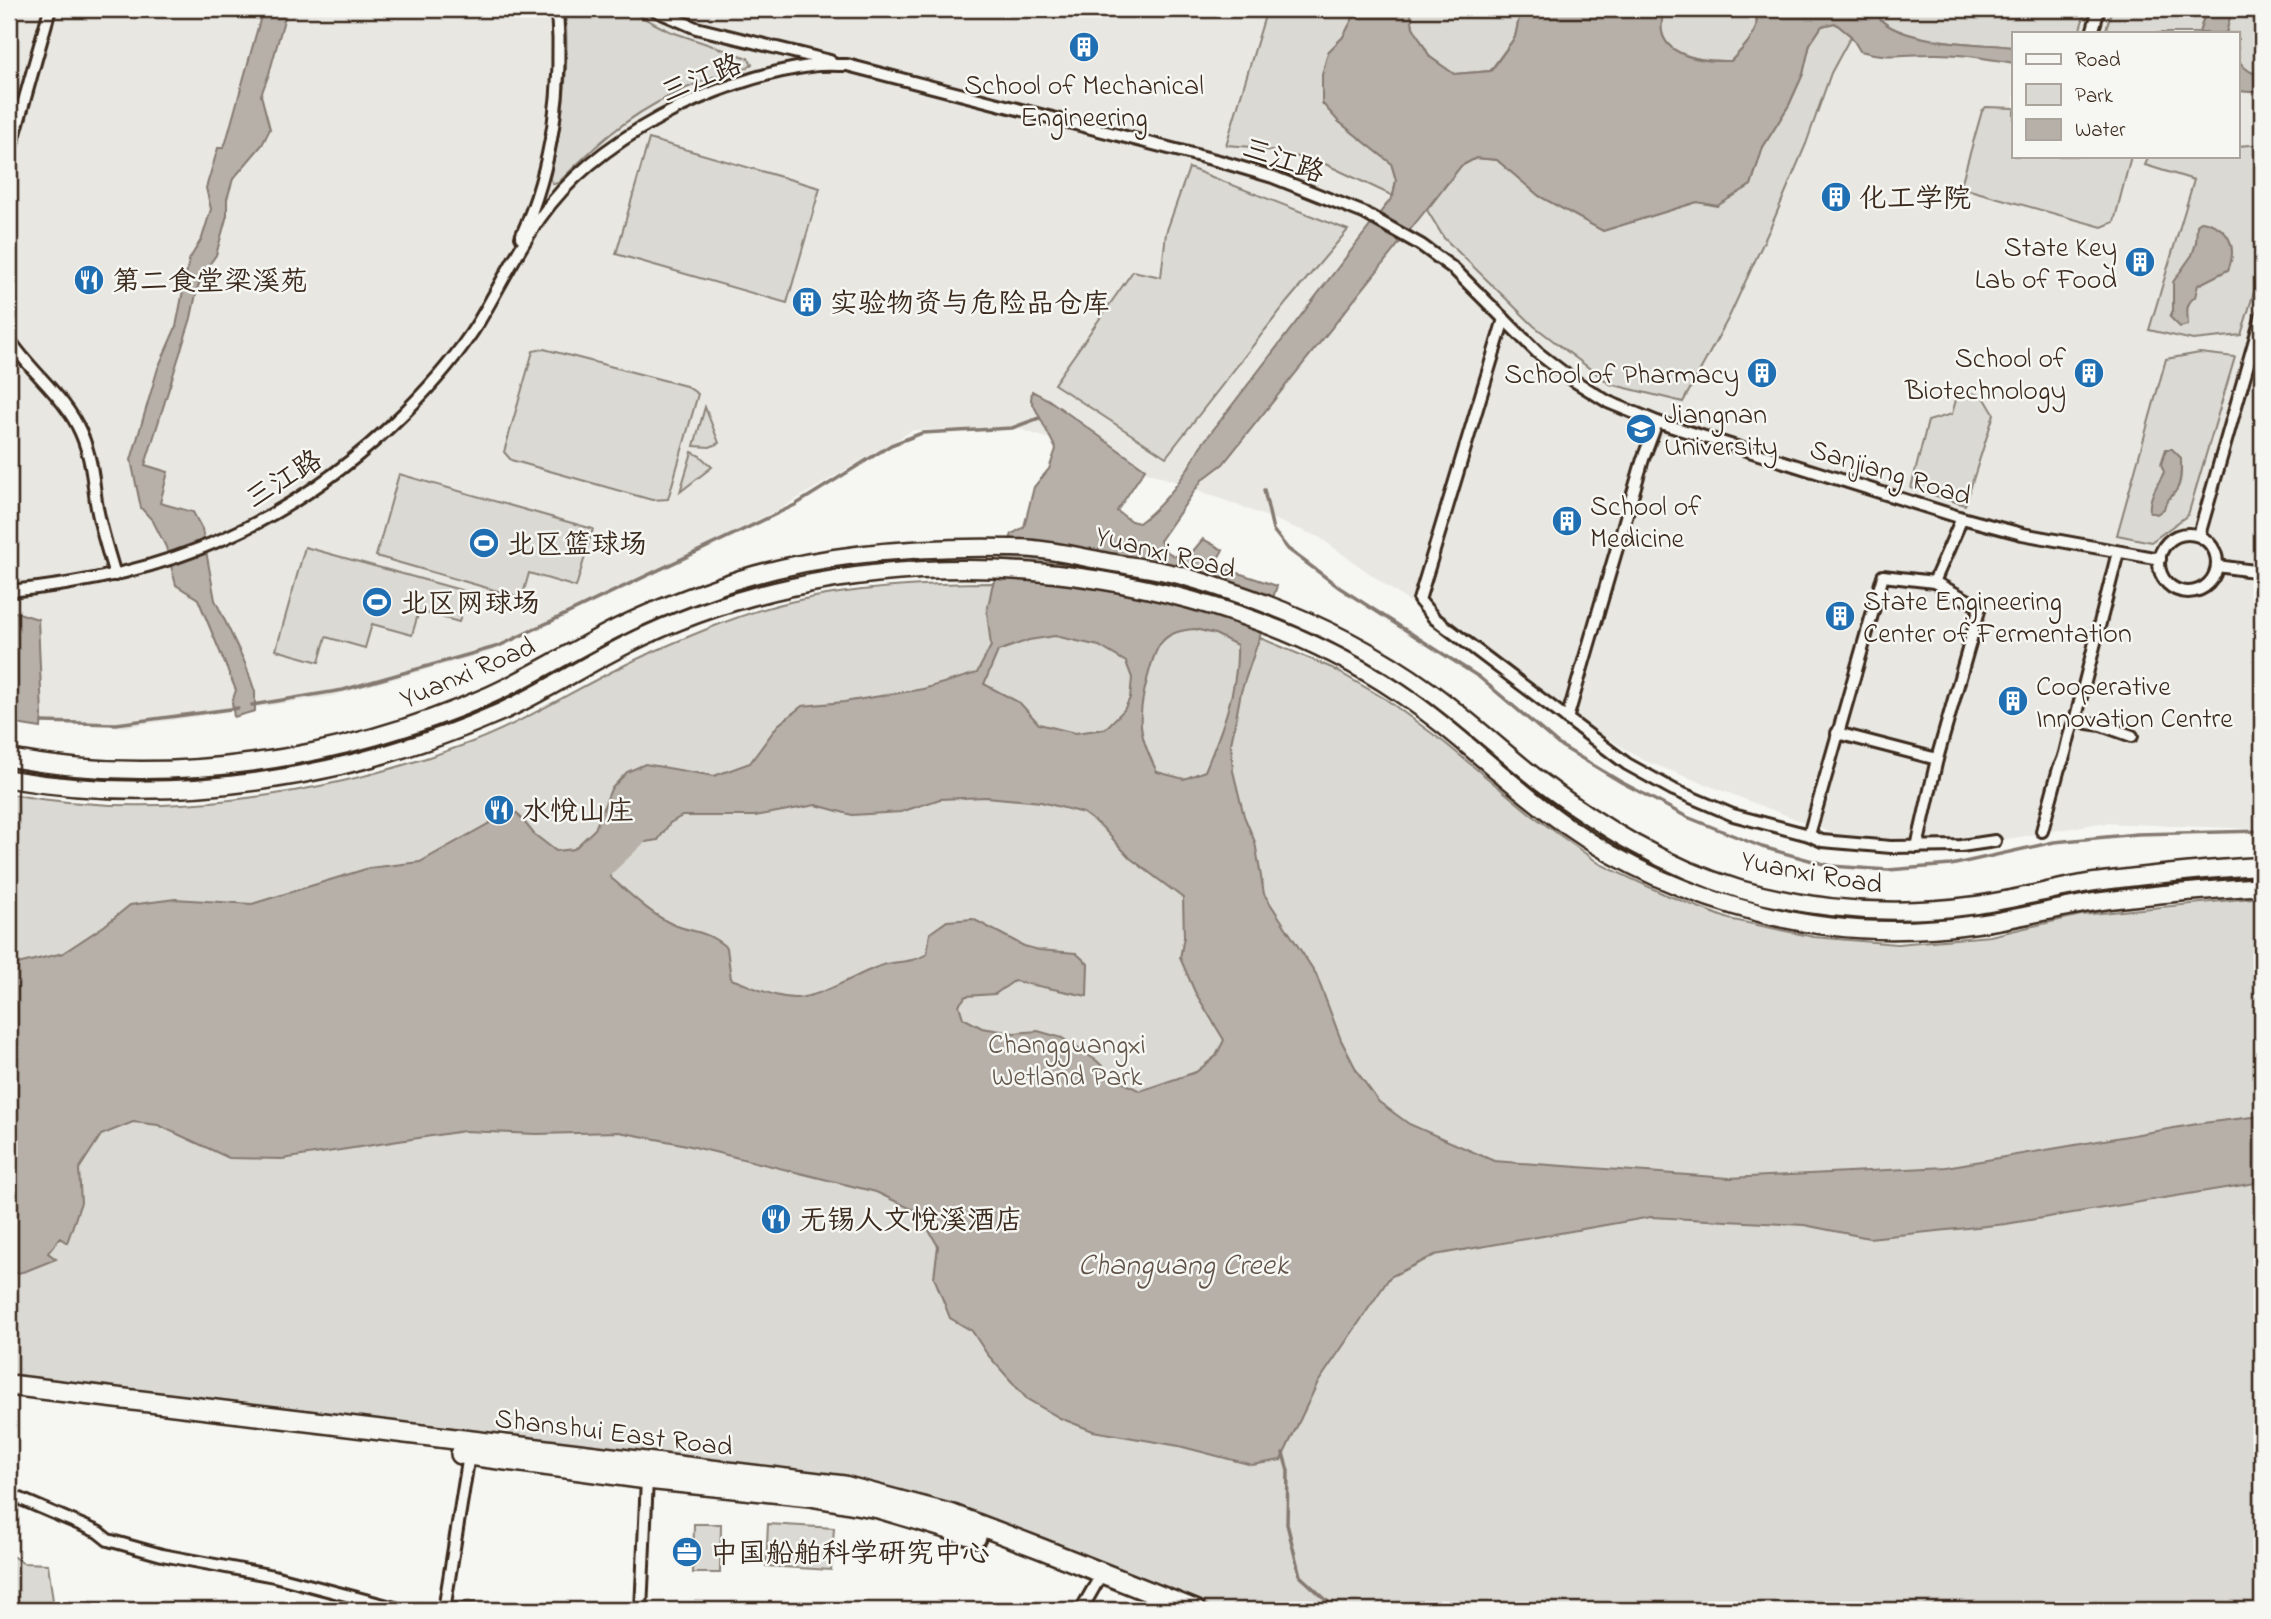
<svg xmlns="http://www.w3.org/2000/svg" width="2271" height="1619" viewBox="0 0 2271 1619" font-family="'Indie Flower','LXGW WenKai TC',sans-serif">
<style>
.built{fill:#e8e7e2;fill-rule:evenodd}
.green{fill:#dad9d3;stroke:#8a8278;stroke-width:2}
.water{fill:#b6b0a9;stroke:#857a71;stroke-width:2;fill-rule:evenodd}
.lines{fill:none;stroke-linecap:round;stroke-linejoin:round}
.stream{stroke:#857a71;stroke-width:3.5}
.river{stroke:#b6b0a9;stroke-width:19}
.minor-casing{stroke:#3b2a1e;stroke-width:16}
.secondary-casing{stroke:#3b2a1e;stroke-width:21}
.trunk-casing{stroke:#3b2a1e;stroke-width:24}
.minor{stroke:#f6f6f2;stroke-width:10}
.secondary{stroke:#f6f6f2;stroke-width:16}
.trunk{stroke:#f6f6f2;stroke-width:19}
.labels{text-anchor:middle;stroke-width:5;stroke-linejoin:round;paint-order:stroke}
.street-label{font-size:28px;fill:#3b2a1e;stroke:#f6f6f2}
.poi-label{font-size:28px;fill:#3b2a1e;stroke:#f6f6f2;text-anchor:start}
.park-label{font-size:28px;fill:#63564b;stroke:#f6f6f2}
.water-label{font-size:30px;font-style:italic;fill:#605248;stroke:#f6f6f2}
</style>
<rect width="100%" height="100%" fill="#f6f6f2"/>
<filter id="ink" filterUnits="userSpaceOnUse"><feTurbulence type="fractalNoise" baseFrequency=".0143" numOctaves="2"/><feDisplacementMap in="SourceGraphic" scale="14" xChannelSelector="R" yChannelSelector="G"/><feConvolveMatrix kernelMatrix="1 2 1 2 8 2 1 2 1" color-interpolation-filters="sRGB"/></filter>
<g filter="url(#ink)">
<path class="built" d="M 9,9 L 2262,9 L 2262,829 L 2100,823 L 1995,841 L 1871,848 L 1643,760 L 1546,700 L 1319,537 L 1188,486 L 1017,428 L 913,430 L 778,510 L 490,652 L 332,696 L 125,727 L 9,719 ZM 2014,33 L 2238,33 L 2238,156 L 2014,156 Z"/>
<g class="green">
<path d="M 565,9 L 626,9 L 669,31 L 748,58 L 752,64 C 745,71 737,70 727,73 C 708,78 690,86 672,95 C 624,118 595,146 558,183 L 553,184 L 550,178 C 563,122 570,66 565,9 Z"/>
<polygon points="1267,9 1358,9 1343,37 1328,52 1338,121 1391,163 1396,180 1393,196 1321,162 1253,147 1226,145"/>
<polygon points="1410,9 1521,9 1515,37 1490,71 1454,74 1430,57 1413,27"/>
<path d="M 1665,9 L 1752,9 C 1767,27 1743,48 1731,61 C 1697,62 1647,54 1665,9 Z"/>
<path d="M 1882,9 L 2086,9 L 2079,33 L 2014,33 L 2014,47 C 1979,43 1904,44 1880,19 Z"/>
<polygon points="2112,9 2211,9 2204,17 2199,33 2105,33"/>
<path d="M 2232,9 L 2262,9 L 2262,75 C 2235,75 2238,53 2238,33 L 2226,33 Z"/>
<polygon points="1835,23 1851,36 1831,73 1806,144 1772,224 1729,317 1683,402 1610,384 1534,326 1444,238 1427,210 1461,166 1476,158 1497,160 1539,196 1603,231 1697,202 1717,205 1751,185 1763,147 1789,105 1803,74 1810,44 1822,26"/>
<polygon points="1986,107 2014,108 2014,156 2131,156 2114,222 2102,227 1966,189 1961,185 1982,111"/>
<polygon points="649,139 820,188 787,303 616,254"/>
<polygon points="2262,144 2262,265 2241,335 2193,340 2149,330 2194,180 2145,165 2149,156 2238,156 2238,146"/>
<polygon points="1189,168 1348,230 1287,302 1166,457 1054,384 1133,271 1161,277 1166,233"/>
<polygon points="544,349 686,386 698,394 668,499 652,500 511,460 504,452 533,351"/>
<polygon points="2200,353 2235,357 2188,515 2151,542 2117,535 2166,359"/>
<polygon points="1959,389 1984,397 1994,414 1965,505 1911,488 1928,421 1952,414"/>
<polygon points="705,407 719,443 710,447 694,446"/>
<polygon points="692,452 700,456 712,467 680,492"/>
<polygon points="399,474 593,529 576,587 529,573 522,598 376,556"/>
<polygon points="305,547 468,592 459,622 419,611 412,635 372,624 365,648 326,637 319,662 276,650"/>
<path d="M 994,583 L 1189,613 L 1258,637 L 1332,668 L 1387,700 L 1445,743 L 1532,815 L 1600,864 L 1664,894 L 1729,919 L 1814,937 L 1897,944 L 1990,936 L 2081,915 L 2262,897 L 2262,1610 L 1217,1610 L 1032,1534 L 915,1495 L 447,1427 L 381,1423 L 9,1376 L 9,794 C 156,821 321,797 461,746 C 529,722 589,679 655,651 C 701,631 750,610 799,600 C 863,587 929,583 994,583 Z"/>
<polygon points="694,1524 721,1524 720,1573 693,1573"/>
<polygon points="768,1524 834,1528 831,1570 766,1566"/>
<polygon points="9,1554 23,1563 48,1564 53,1601 62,1610 9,1610"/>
</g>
<g class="water">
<polygon points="263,9 287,9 269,74 261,95 270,129 262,145 233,179 227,199 227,215 216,255 204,272 197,289 191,318 145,465 168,472 160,503 193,512 202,529 215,600 245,663 255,692 255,711 234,717 232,702 236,690 198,599 176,585 166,547 153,521 141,508 131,460 158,368 176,327 189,260 202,238 211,209 206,188 218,148 223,148 226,142"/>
<path d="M 1358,9 L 1410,9 L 1413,27 L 1430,57 L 1454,74 L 1491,71 L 1515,37 L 1521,9 L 1665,9 C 1648,54 1697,62 1731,61 C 1743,48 1767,27 1752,9 L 1882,9 L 1880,19 C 1904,44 1979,43 2014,47 L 2014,63 C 1987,59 1959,53 1931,54 C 1904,54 1889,59 1860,51 L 1851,36 L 1835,23 L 1822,26 L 1810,44 L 1803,74 L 1789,105 L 1763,147 L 1751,185 L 1717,206 L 1697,202 L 1603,231 L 1539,196 L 1497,160 L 1476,158 L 1461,166 L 1223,464 L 1202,480 L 1160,541 C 1165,554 1175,558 1188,557 L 1203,539 L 1223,550 L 1214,565 L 1277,586 L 1241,692 L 1231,744 L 1233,771 L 1244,816 L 1255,842 L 1264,894 L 1316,974 L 1341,1040 L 1358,1073 L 1379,1102 L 1409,1124 L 1494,1161 L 1729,1178 L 1946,1167 L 2203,1123 L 2262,1116 L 2262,1182 L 2006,1224 L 1869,1238 L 1804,1225 L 1651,1217 L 1435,1255 L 1390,1277 L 1317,1384 L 1281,1460 L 1252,1465 L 1179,1446 L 1093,1431 L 1060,1418 L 1027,1399 L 987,1354 L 972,1331 L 950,1318 L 934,1277 L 938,1246 L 918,1212 L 876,1192 L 682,1144 L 619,1132 L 536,1134 L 464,1131 L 282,1159 L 229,1158 L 158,1125 L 133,1122 L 101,1135 L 79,1169 L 81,1202 L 67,1243 L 60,1238 L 48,1253 L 56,1259 L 26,1271 L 9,1275 L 9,966 L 63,953 L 104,926 L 130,905 L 175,899 L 252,904 L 369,868 L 420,862 L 497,819 L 517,813 L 534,834 L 556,851 L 574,849 L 595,829 L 611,789 L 627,772 L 645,764 L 714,776 L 750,763 L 778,725 L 802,706 L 844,702 L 923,689 L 977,673 L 991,646 L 987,612 L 992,587 L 1012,534 L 1024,527 L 1034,487 L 1049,469 L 1056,449 L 1031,400 L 1032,391 L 1049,400 L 1145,469 L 1117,511 L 1131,521 L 1139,523 C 1165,504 1185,476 1200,447 L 1393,196 L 1396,180 L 1391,163 L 1338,121 L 1322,103 L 1322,75 L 1328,52 L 1343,37 ZM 1195,629 L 1215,634 L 1237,645 C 1239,687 1221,733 1205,771 L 1184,779 L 1157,772 C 1149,755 1139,735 1141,715 C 1141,701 1152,653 1161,643 C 1169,632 1183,630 1195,629 ZM 1055,636 L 1099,646 L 1126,662 L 1132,678 L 1130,698 L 1124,710 L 1105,729 L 1075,733 L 1039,724 L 1020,703 L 984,684 L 998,651 L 1029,640 ZM 986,797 L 1041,802 L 1083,813 L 1102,827 L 1130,858 L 1183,898 L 1184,937 L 1180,958 L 1195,992 L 1224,1040 L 1216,1056 L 1196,1072 L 1140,1091 L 1114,1078 L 1097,1061 L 1062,1038 L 1038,1031 L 1014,1033 L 982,1028 L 963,1018 L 959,1005 L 966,996 L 995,994 L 1014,981 L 1087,996 L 1088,964 L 1076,953 L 1039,950 L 1024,946 L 973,919 L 947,921 L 930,933 L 927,954 C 911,964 896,960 880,966 C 857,974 828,993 804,997 C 781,1002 752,986 731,979 L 727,948 C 705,929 695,934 672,924 C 649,913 629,893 610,877 L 607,857 L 619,846 L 658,840 L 670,823 L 682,816 L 755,816 L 816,805 L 852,815 L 901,812 L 940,799 Z"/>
<polygon points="2211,9 2232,9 2226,33 2199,33 2204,17"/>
<path d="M 2238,60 C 2244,68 2251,75 2262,75 L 2262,93 L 2238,91 Z"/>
<path d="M 2202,221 C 2229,227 2238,246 2228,270 L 2198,285 L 2195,297 C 2184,305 2188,313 2188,325 L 2180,327 L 2170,317 L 2173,310 L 2173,282 L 2192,255 L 2196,243 L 2197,225 Z"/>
<path d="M 2166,449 L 2172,449 L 2181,458 C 2181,468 2182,481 2177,489 C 2173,497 2165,499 2164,509 L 2157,514 L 2150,512 C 2148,497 2158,485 2164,472 L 2161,464 Z"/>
<polygon points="9,610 38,619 42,715 41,728 9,723"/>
</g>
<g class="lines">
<g class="stream">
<polyline points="1264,490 1273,530 1288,549 1340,588 1479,677 1558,744 1621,782 1687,817 1762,847 1831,866 1888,870 1951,865 2054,842 2137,834 2262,831"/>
<polyline points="252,705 343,690 499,646 795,505 891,445 922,433 1012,428 1039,418"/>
<polyline points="42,722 116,724 238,708"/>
<polyline points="1283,1453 1288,1471 1287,1524 1300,1576 1337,1610"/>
</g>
<polyline class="river" points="589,882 646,828"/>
<g class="minor-casing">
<g id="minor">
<polyline points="652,9 696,28 830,61"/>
<polyline points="2092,33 2099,9"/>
<polyline points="9,155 50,9"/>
<path d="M 521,237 C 553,167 563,85 557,9"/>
<polyline points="1504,319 1419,600 1434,618 1627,764 1674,790 1733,815 1809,835 1822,841 1891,847 1961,846 1995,841"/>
<path d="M 9,339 C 31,373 65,396 81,433 C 91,456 93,478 96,502 C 100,527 108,551 115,575"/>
<circle cx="2188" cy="563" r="29"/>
<polyline points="2199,535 2262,315"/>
<polyline points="2217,566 2262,572"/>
<polyline points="1934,582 1962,518"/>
<path d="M 9,591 C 166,577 292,525 404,413 C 431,386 458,355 478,323 C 499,288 516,252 540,218 C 595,139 715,79 810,66 C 822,64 835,65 847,65 L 1219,161 L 1273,177 L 1364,213 L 1421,245 L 1454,269 L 1538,353 L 1573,380 L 1608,402 L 1657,422 L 1962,518 L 2022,534 L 2160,559"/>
<polyline points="1567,719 1643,459 1657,422"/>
<polyline points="2075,721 2101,725 2132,736"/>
<polyline points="1837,733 1937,759"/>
<path d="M 2042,831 L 2059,768 C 2068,754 2066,736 2075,721 L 2118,552"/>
<polyline points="1809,835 1883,576 1934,582 1980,607 1937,759 1917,847"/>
<polyline points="9,1494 98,1532 108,1540 162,1555 274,1576 399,1609 474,1610"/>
<polyline points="444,1610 469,1455"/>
<polyline points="641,1610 647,1479"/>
<polyline points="1081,1610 1097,1582"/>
</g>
</g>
<g class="secondary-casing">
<g id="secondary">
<path d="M 9,758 C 168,788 343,760 490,695 C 534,675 575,649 617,628 C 657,608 698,593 740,579 C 827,552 922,546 1013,548 C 1045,548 1077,556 1108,562 C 1131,566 1156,569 1179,575 C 1267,600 1354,636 1428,690 C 1467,718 1502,751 1540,781 C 1601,827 1666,867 1739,889 C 1816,911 1898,916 1977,905 C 2017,899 2056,888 2095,882 C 2150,875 2207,869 2262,866"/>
<path d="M 9,779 C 173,807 350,779 501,712 C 545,692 585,665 628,644 C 732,592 849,569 965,569 C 1110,569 1276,610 1398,692 C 1458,732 1508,785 1567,826 C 1626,868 1692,896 1763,914 C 1832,932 1906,934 1977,924 C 2017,919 2056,908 2095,902 C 2150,894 2207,890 2262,886"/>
</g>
</g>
<g class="trunk-casing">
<g id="trunk">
<polyline points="9,1385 844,1486 953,1515 1042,1549 1195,1610"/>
<polyline points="461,1454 647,1479 810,1496 878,1508 976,1537"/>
</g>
</g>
<use href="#minor" class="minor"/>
<use href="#secondary" class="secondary"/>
<use href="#trunk" class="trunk"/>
</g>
</g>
<defs>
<g id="building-disc" transform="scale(1.575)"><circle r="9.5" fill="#1f6fb2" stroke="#f6f6f2"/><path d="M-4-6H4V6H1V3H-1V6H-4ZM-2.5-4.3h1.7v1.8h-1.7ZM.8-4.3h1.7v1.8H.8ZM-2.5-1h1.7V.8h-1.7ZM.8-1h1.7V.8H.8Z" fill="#fff"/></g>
<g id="restaurant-disc" transform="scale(1.575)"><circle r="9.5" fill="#1f6fb2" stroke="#f6f6f2"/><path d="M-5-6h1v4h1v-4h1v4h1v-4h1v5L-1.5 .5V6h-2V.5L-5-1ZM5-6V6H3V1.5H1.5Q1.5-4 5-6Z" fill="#fff"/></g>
<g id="university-disc" transform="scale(1.575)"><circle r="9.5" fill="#1f6fb2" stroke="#f6f6f2"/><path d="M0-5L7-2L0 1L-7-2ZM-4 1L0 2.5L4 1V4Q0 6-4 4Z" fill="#fff"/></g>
<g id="stadium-disc" transform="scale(1.575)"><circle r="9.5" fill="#1f6fb2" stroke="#f6f6f2"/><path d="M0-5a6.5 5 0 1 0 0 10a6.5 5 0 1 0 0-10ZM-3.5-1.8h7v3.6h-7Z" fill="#fff"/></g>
<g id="office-disc" transform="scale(1.575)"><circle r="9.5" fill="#1f6fb2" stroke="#f6f6f2"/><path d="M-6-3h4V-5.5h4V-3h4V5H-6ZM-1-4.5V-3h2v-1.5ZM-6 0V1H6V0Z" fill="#fff"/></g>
</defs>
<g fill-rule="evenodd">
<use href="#building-disc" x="1084" y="47"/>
<use href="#building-disc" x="1836" y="197"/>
<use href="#building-disc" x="2140" y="262"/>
<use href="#restaurant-disc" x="89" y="280"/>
<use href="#building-disc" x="807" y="302"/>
<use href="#building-disc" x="1762" y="373"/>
<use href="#building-disc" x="2089" y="373"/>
<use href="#university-disc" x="1641" y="429"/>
<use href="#building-disc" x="1567" y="521"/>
<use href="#stadium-disc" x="484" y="543"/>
<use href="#stadium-disc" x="377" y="602"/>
<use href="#building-disc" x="1840" y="616"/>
<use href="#building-disc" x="2013" y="701"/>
<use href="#restaurant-disc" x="499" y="810"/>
<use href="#restaurant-disc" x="776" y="1219"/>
<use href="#office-disc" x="687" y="1552"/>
</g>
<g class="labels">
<g class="street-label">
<text transform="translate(701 77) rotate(-22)" y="10">三江路</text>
<text transform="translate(1284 159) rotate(19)" y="10">三江路</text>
<text transform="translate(1891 471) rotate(17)" y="10">Sanjiang Road</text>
<text transform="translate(283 478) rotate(-32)" y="10">三江路</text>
<text transform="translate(1166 551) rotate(14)" y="10">Yuanxi Road</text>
<text transform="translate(467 671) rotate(-23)" y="10">Yuanxi Road</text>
<text transform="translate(1812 871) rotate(10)" y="10">Yuanxi Road</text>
<text transform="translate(614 1431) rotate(7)" y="10">Shanshui East Road</text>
</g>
<g class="poi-label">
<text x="1084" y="94" text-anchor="middle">School of Mechanical<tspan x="1084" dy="32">Engineering</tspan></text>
<text x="1859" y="207">化工学院</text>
<text x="2117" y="256" text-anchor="end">State Key<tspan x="2117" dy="32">Lab of Food</tspan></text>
<text x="112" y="290">第二食堂梁溪苑</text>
<text x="830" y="312">实验物资与危险品仓库</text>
<text x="2066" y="367" text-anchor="end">School of<tspan x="2066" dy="32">Biotechnology</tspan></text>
<text x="1739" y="383" text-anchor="end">School of Pharmacy</text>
<text x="1664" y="423">Jiangnan<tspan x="1664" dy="32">University</tspan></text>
<text x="1590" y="515">School of<tspan x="1590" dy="32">Medicine</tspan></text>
<text x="507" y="553">北区篮球场</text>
<text x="1863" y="610">State Engineering<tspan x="1863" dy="32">Center of Fermentation</tspan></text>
<text x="400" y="612">北区网球场</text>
<text x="2036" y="695">Cooperative<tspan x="2036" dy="32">Innovation Centre</tspan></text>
<text x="522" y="820">水悦山庄</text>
<text x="799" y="1229">无锡人文悦溪酒店</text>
<text x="710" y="1562">中国船舶科学研究中心</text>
</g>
<g class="park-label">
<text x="1067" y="1053">Changguangxi<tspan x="1067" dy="32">Wetland Park</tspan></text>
</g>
<g class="water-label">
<text x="1183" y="1274">Changuang Creek</text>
</g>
</g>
<rect width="2271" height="1619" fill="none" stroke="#f6f6f2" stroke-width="35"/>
<rect x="18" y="18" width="2236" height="1584" fill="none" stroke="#3b2a1e" stroke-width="2.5" filter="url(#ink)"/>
<rect x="2012" y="32" width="228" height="126" fill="#f6f6f2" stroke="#aba49d" stroke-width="2"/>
<rect x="2026" y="54" width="35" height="10" fill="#f6f6f2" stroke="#aba49d" stroke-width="2"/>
<text x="2075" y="66" font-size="21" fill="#3b2a1e">Road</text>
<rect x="2026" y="84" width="35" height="21" fill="#dad9d3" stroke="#aba49d" stroke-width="2"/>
<text x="2075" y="102" font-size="21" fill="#3b2a1e">Park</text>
<rect x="2026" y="119" width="35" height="21" fill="#b6b0a9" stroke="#aba49d" stroke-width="2"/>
<text x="2075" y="136" font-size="21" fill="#3b2a1e">Water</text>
</svg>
